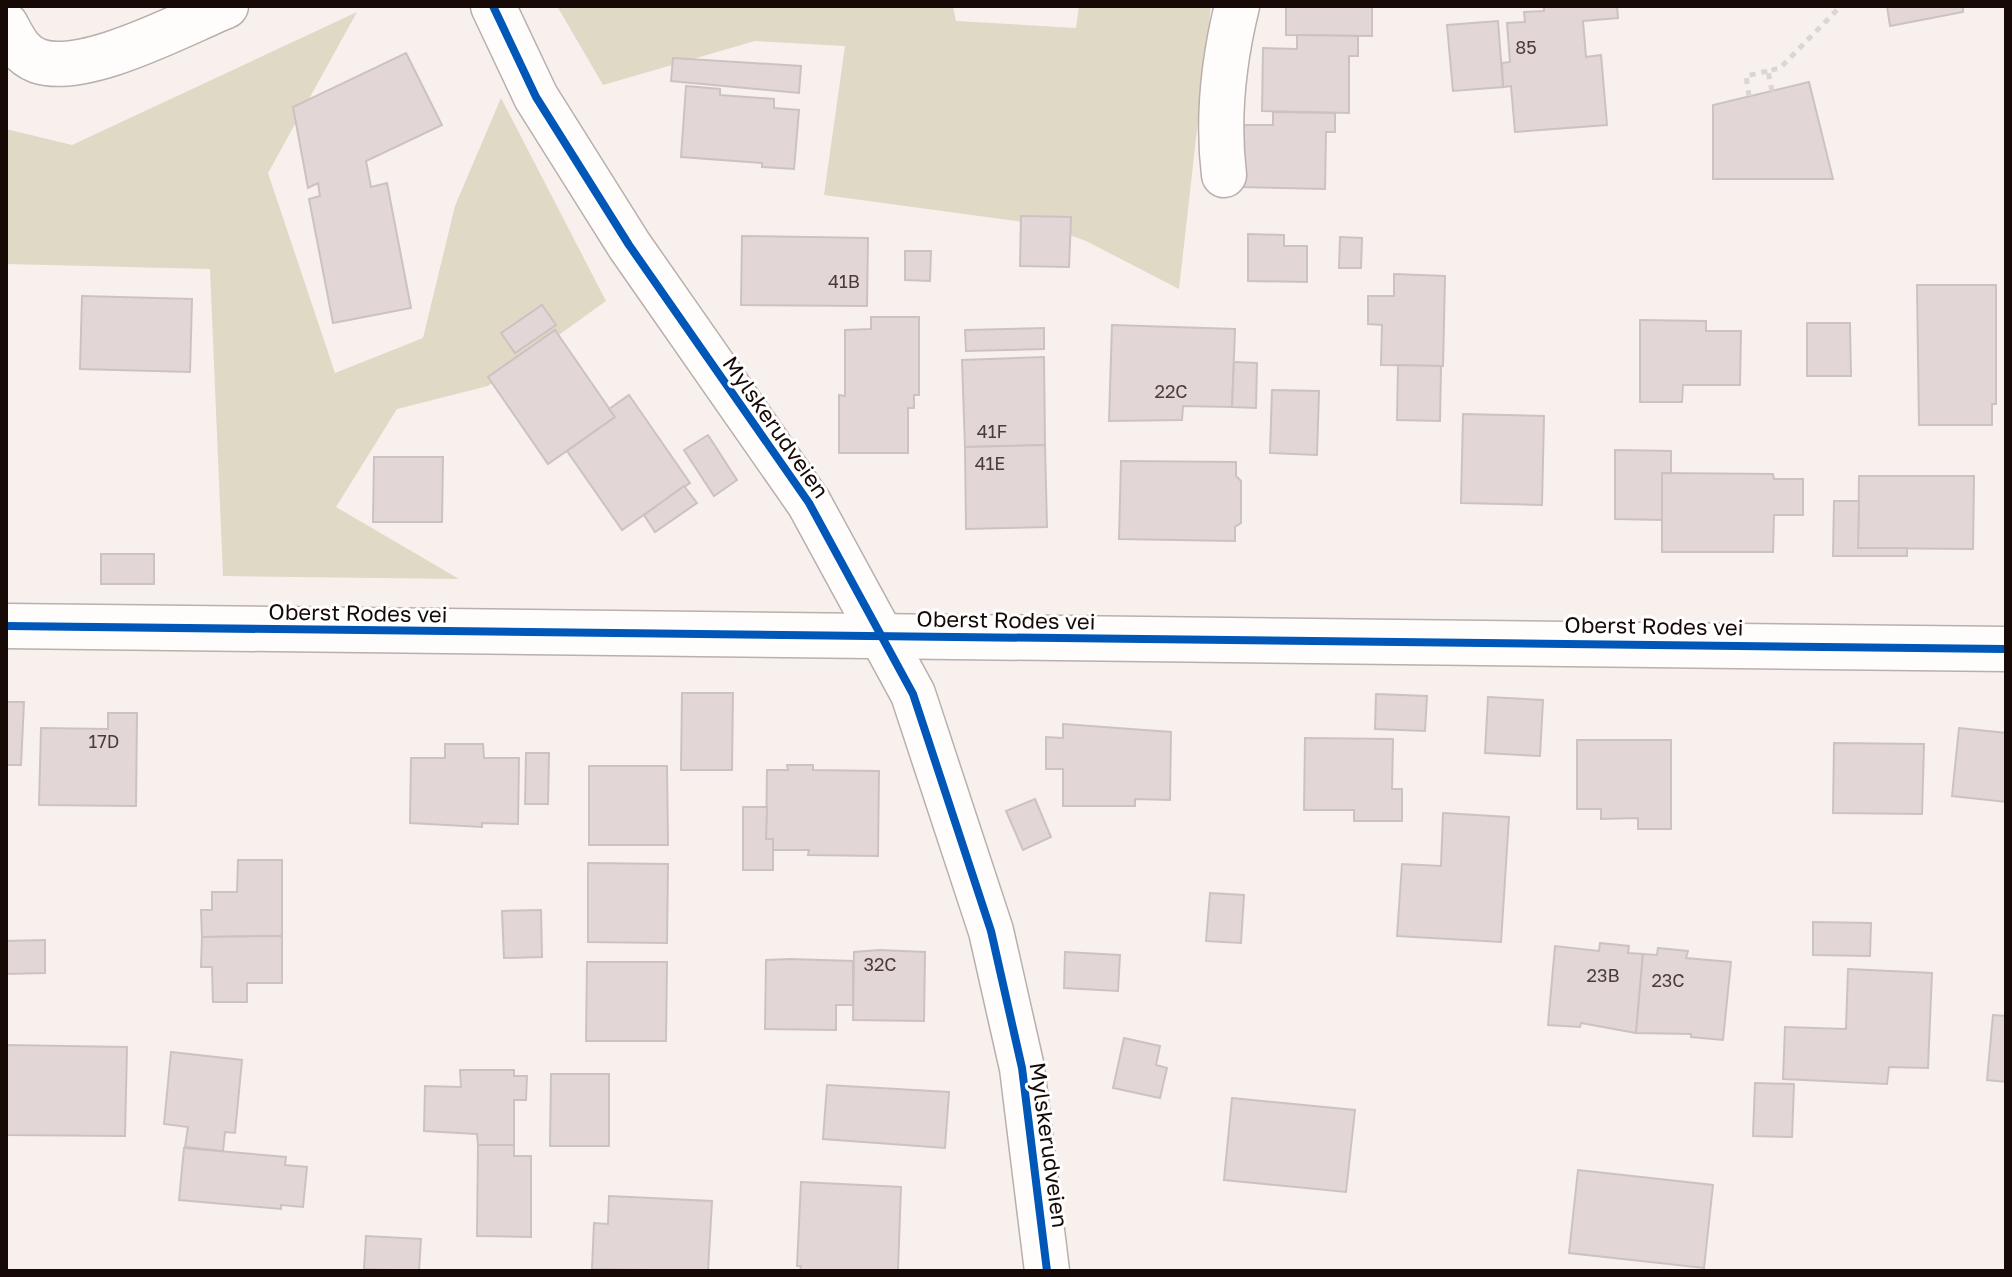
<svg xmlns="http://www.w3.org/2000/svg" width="2012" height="1277" viewBox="0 0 2012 1277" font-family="'Golos Text',sans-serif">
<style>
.green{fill:#dfd9c5}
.building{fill:#e3d6d6;stroke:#cdc2c2;stroke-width:2}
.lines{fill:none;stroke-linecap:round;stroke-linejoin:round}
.minor-casing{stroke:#b9afac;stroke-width:47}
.path{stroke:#d9d6d5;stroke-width:5;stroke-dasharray:6 6;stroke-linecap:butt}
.minor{stroke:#fefdfc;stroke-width:44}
.cycleway-casing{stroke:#fff;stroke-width:13}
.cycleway{stroke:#0057b8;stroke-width:8}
.labels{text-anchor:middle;stroke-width:6;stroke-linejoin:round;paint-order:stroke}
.number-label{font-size:18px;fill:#493c3a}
.street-label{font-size:22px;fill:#160906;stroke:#fff}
</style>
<rect width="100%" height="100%" fill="#f8f0ed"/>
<g class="green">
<polygon points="557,6 953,6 956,21 1076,28 1079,6 1211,6 1179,289 1086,241 1039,224 824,195 845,46 755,41 603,85"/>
<polygon points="357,12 268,173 335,373 423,338 455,206 501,98 606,301 488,386 397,409 336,507 459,579 223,576 210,269 6,264 6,129 72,145"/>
</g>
<g class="building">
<polygon points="1286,6 1372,6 1372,36 1286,35"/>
<polygon points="1544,6 1617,6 1618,18 1583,21 1586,57 1601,55 1607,125 1515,132 1511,86 1503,87 1502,63 1510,62 1507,23 1525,22 1524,12 1544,11"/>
<polygon points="1887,6 1963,6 1963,12 1890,26"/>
<polygon points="1498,21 1503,87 1453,91 1447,25"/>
<polygon points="1297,35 1358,36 1358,56 1349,56 1349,113 1262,111 1263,48 1297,49"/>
<polygon points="406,53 442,125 366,161 371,187 387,183 411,308 333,323 309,199 320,196 318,183 308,188 293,107"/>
<polygon points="673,58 801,66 799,93 671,81"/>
<polygon points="1809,82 1833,179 1713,179 1713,105"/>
<polygon points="686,86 720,89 720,95 774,99 774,108 799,110 794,169 762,167 762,163 681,157"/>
<polygon points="1273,112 1335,113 1335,132 1326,132 1325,189 1239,187 1240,125 1273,125"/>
<polygon points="1021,216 1071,217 1069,267 1020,266"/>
<polygon points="1248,234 1284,235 1284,246 1307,246 1307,282 1248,281"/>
<polygon points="742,236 868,238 867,306 741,305"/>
<polygon points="1340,237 1362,238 1361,268 1339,268"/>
<polygon points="905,251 931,251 930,281 905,280"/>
<polygon points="1394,274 1445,276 1443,366 1381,365 1382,325 1368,324 1368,296 1394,296"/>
<polygon points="1917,285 1996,285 1996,404 1992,404 1992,425 1919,425"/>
<polygon points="82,296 192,299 190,372 80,369"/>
<polygon points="542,305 556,325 515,353 501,333"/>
<polygon points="871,317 919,317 919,395 914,395 914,408 908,408 908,453 839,453 839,395 845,396 845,330 871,329"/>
<polygon points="1640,320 1706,321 1706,331 1741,331 1740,385 1683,385 1682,402 1640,402"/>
<polygon points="1807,323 1850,323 1851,376 1807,376"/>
<polygon points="1112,325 1235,329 1232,407 1183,406 1182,420 1109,421"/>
<polygon points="1044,328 1044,349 966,351 965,330"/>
<polygon points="555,330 615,417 548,464 488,377"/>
<polygon points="1044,357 1045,445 965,447 962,360"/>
<polygon points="1234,362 1257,363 1256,408 1232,407"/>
<polygon points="1398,365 1441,366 1440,421 1397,420"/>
<polygon points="1272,390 1319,391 1317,455 1270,453"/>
<polygon points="629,395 690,483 622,530 567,451 615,417 609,409"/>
<polygon points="1463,414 1544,416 1542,505 1461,503"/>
<polygon points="708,435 737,480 714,496 684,450"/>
<polygon points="1045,445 1047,527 966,529 965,447"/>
<polygon points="1615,450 1671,451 1671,473 1662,473 1663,520 1615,519"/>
<polygon points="374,457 443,457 442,522 373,522"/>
<polygon points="1121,461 1236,462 1236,476 1241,481 1241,523 1235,527 1235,541 1119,539"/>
<polygon points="1662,473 1773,474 1774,479 1803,479 1803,515 1774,515 1773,552 1662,552"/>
<polygon points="1859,476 1974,476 1973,549 1858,548"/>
<polygon points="684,486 697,503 655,532 644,515"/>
<polygon points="1834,501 1859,501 1858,548 1907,548 1907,556 1833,556"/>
<rect x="101" y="554" width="53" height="30"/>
<polygon points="682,693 733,693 732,770 681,770"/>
<polygon points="1376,694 1427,696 1425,731 1375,729"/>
<polygon points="1488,697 1543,700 1540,756 1485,753"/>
<polygon points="6,702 24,702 21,765 6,765"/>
<polygon points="108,713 137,713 136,806 39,805 41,728 108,729"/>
<polygon points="1063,724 1171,732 1170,800 1135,799 1135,806 1063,806 1063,769 1046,769 1046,737 1063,738"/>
<polygon points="1959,728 2006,733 2006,802 1952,796"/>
<polygon points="1305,738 1393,739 1392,789 1402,789 1402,821 1354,821 1354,810 1304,810"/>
<polygon points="1577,740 1671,740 1671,829 1638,829 1638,818 1601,819 1601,809 1577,809"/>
<polygon points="1834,743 1924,744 1922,814 1833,813"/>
<polygon points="445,744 483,744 484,758 519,758 518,824 482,823 482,827 410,823 411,758 445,758"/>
<polygon points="526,753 549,753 548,804 525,804"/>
<polygon points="787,765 813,765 813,770 879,771 878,856 808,855 809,850 772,850 773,839 766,839 767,770 788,770"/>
<polygon points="589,766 667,766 668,845 589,845"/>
<polygon points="1035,799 1051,837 1023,850 1006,811"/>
<polygon points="743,807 767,807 766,839 773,839 773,870 743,870"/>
<polygon points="1443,813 1509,817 1501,942 1397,936 1402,864 1441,866"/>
<polygon points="238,860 282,860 282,936 202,937 201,910 212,910 212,892 237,892"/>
<polygon points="588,863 668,864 667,943 588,942"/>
<polygon points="1210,893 1244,895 1241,943 1206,941"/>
<polygon points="541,910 542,957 504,958 502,911"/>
<polygon points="1813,922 1871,923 1870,956 1813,955"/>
<polygon points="282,936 282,983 247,983 247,1002 213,1002 212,967 201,967 202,937"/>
<polygon points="45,940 45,973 6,974 6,941"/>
<polygon points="1600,943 1629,946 1628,953 1643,954 1636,1033 1581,1023 1580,1027 1548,1025 1555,946 1599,951"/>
<polygon points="1658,948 1688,951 1686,958 1731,962 1723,1040 1691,1037 1691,1034 1636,1033 1643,954 1657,955"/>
<polygon points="879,950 925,952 924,1021 853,1020 854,952"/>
<polygon points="1065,952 1120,955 1118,991 1064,988"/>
<polygon points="790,959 853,961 853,1005 836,1005 836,1030 765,1029 766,960"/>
<polygon points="587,962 667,962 666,1041 586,1041"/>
<polygon points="1848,969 1932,973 1928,1068 1889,1067 1887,1084 1783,1079 1785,1027 1846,1029"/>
<polygon points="1993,1015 2006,1016 2006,1082 1987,1080"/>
<polygon points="1124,1038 1160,1046 1156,1065 1167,1068 1160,1098 1113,1088"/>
<polygon points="6,1045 127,1047 125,1136 6,1135"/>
<polygon points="171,1052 242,1060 235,1133 225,1132 223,1151 185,1147 188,1127 164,1124"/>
<polygon points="460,1070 514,1070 514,1076 527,1076 526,1100 514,1100 514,1145 478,1145 477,1134 424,1131 425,1086 461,1087"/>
<polygon points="551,1074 609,1074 609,1146 550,1146"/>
<polygon points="1755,1083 1794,1084 1792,1137 1753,1136"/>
<polygon points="827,1085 949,1092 945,1148 823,1139"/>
<polygon points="1232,1098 1355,1110 1346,1192 1224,1180"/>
<polygon points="478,1145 514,1145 514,1156 531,1156 531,1237 477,1236"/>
<polygon points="184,1148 286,1157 285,1165 307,1167 303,1207 281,1205 281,1209 179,1200"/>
<polygon points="1578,1170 1713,1185 1704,1268 1569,1253"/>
<polygon points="801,1182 901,1187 898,1270 800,1271 801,1266 797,1266"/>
<polygon points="609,1196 712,1201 708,1271 592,1269 594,1223 608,1224"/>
<polygon points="366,1236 421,1239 419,1271 364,1269"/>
</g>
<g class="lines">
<g class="minor-casing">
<g id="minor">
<polyline points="493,6 536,97 629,245 809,503 913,694 991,931 1022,1068 1047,1271"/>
<path d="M 6,25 C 14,40 20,54 38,61 C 84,77 182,24 226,6"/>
<path d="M 1224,175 C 1217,117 1223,63 1237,6"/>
<polyline points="6,626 2006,649"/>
</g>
</g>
<g class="path">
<polyline points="1772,91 1768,71 1780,68 1841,6"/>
<polyline points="1749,96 1746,76 1768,71"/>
</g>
<use href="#minor" class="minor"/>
<g class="cycleway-casing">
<g id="cycleway">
<polyline points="493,6 536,97 629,245 809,503 913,694 991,931 1022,1068 1047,1271"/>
<polyline points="6,626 2006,649"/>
</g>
</g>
<use href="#cycleway" class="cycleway"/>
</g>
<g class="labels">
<g class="number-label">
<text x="1526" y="54">85</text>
<text x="844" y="288">41B</text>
<text x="1171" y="398">22C</text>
<text x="992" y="438">41F</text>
<text x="990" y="470">41E</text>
<text x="104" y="748">17D</text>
<text x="880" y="971">32C</text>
<text x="1603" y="982">23B</text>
<text x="1668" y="987">23C</text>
</g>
<g class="street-label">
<text transform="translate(776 427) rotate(55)" y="8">Mylskerudveien</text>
<text transform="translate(358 613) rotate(1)" y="8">Oberst Rodes vei</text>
<text transform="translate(1006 620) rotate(1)" y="8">Oberst Rodes vei</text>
<text transform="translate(1654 626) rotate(1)" y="8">Oberst Rodes vei</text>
<text transform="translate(1049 1145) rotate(82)" y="8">Mylskerudveien</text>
</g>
</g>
<rect width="2012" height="1277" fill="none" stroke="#160906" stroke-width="16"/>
</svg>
